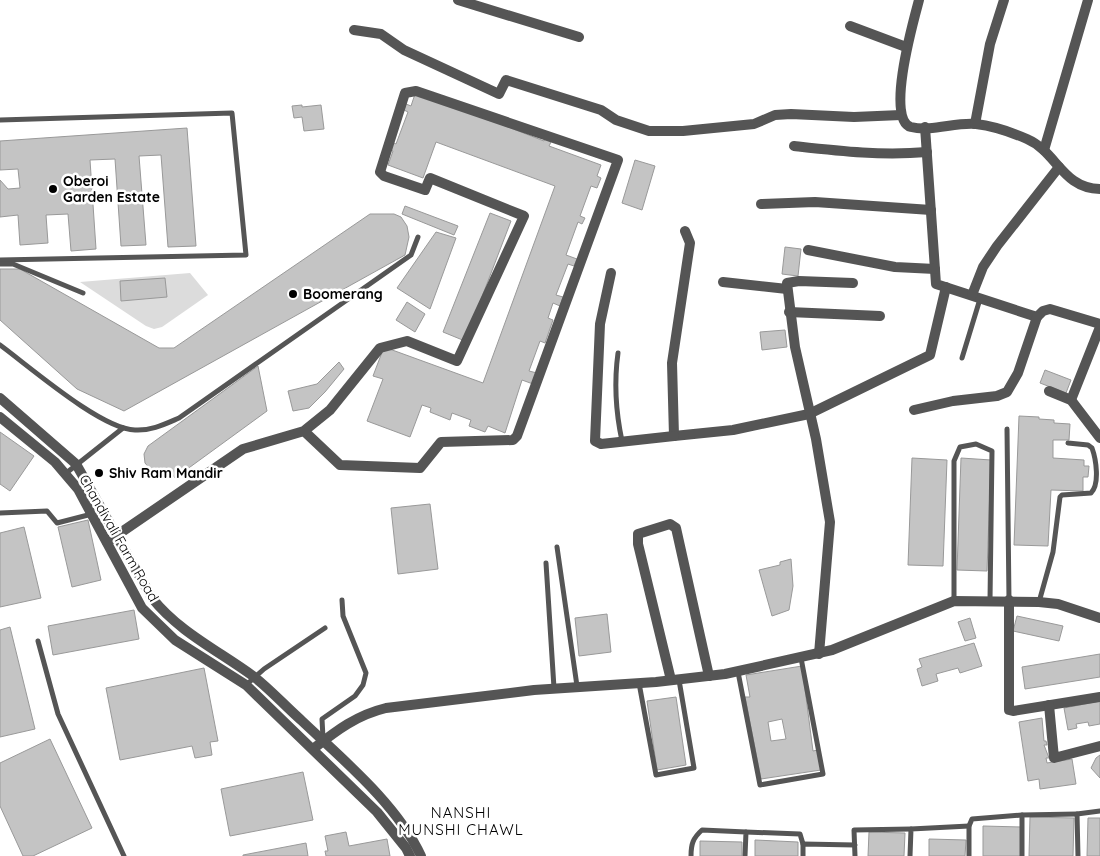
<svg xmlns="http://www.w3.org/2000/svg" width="1100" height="856" viewBox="0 0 1100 856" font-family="Quicksand,sans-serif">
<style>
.green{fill:#dcdcdc}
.building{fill:#c4c4c4;stroke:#999;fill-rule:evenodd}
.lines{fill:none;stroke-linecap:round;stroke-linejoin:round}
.service{stroke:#555;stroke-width:5}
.minor{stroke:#555;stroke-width:10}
.tertiary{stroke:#555;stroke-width:10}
.poi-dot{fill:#000;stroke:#fff;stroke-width:2}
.labels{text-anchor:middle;stroke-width:5;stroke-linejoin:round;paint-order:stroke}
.poi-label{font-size:14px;font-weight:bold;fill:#000;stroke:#fff;text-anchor:start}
.street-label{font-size:14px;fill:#000;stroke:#fff}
.neighbourhood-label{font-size:15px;letter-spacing:1px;fill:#000;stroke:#fff}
</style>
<rect width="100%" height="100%" fill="#fff"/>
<polygon class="green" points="190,273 208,295 162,327 154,329 146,326 80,282"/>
<g class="building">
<polygon points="416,91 544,141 545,138 552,140 549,146 601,165 597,176 601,178 597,188 591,186 580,216 585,218 582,224 578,222 566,255 577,259 574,266 568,264 556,295 563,297 560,306 553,303 548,318 553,320 545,343 540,341 529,371 537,373 533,384 522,380 505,433 488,426 485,432 469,426 471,420 452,413 450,420 430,412 431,408 422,405 410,437 367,421 383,379 373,376 384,347 483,383 555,186 436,142 423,178 388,165 393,151 389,149 392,142 396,144 408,112 404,110 406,104 411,106"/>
<polygon points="302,105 302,107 321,105 324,129 304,131 302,117 294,118 292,106"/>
<polygon points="187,128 196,246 168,247 161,155 139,156 146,245 121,246 115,159 90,160 96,249 71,251 68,214 46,215 48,243 20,245 18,215 0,217 0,180 8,189 20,188 18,169 0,170 0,141"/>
<polygon points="635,160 655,166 642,210 622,203"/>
<polygon points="405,206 458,226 454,235 402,214"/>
<polygon points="490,213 511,221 465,341 443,332"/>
<polygon points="370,214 394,214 401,217 407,226 409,237 405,255 124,411 77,389 0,320 0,269 20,269 159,348 174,348"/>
<polygon points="436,232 456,238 430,309 397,288"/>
<polygon points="785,247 801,249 798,276 782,274"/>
<polygon points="165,278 167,297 121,301 120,281"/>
<polygon points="407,302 425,314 415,332 396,320"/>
<polygon points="785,330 787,347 762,350 760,332"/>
<polygon points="339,362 344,369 325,392 309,408 293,411 288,391 317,384"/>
<polygon points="258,366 267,411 175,478 170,471 159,474 151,470 145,463 144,454 148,446"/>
<polygon points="1045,370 1071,380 1066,393 1040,383"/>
<polygon points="1019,416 1039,417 1039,419 1054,420 1054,423 1070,424 1069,440 1053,440 1053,458 1084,460 1084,466 1089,466 1088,477 1083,477 1083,491 1051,490 1048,546 1014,545"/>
<polygon points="0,432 34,456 10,491 0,484"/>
<polygon points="912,458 947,460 943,566 908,565"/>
<polygon points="961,458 991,460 987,571 957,570"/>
<polygon points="430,504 438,569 398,574 391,508"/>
<polygon points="88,520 101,580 72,587 58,527"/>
<polygon points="24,527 41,598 0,607 0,533"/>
<polygon points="791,559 793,586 789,610 772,616 759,570 780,565 780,562"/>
<polygon points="134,610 139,639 53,655 48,626"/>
<polygon points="607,614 611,652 579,656 575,618"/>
<polygon points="1017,616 1063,626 1059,641 1013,631"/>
<polygon points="970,618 976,638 965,641 958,622"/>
<polygon points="10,627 35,729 0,737 0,630"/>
<polygon points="974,643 982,666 960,673 958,668 936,674 938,681 922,686 917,669 922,667 919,659"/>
<polygon points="1100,654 1100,677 1025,689 1022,667"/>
<path d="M 802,666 L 813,751 L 818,750 L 821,770 L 761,779 L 745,697 L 750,697 L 746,675 ZM 782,719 L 786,739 L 771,741 L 768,722 Z"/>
<polygon points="204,668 218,741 210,742 212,755 195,758 192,746 120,760 106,688"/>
<polygon points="676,697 686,765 657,770 647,701"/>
<polygon points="1100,701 1100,724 1089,726 1088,722 1076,724 1077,728 1068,730 1064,708"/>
<polygon points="1042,718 1044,741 1046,741 1047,745 1044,745 1049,758 1046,758 1047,763 1072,759 1076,784 1040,789 1039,779 1028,781 1019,722"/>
<polygon points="50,739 92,828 33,856 23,856 0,806 0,763"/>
<polygon points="1100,755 1100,778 1091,768 1096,758"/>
<polygon points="303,772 313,820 230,836 221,789"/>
<polygon points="1030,817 1074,818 1073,856 1029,856"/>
<polygon points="1088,818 1100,818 1100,856 1087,856"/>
<polygon points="983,826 1021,827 1021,856 983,856"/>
<polygon points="346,832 349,846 387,839 390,856 326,856 325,851 328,851 325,836"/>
<polygon points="869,832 905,833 904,856 868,856"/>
<polygon points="929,839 966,840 965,856 929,856"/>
<polygon points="755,840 798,842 798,856 755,856"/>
<polygon points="700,841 742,842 742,856 700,856"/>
<polygon points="306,843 308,856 243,856 243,855"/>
</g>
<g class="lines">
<g class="service">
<polyline points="0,120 232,113 246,255 0,260"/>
<polyline points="0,264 13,264 83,293"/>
<path d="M 0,345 C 30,367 101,429 135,430 C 151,431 165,424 179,418 L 411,255 L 418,237"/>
<path d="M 618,353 C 614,382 616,413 622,441"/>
<polyline points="962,358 980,299"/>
<polyline points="1007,429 1009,600"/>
<polyline points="65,474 123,428"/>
<polyline points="0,513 47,511 57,523 92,514"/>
<polyline points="557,547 577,686"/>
<polyline points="546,563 554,688"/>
<polyline points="954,601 954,461 960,447 976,444 992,451 990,601"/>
<path d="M 1039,602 L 1053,552 L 1060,497 L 1062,495 L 1091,493 C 1100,484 1096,459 1092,448 L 1088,445 L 1068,443"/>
<polyline points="38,641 58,714 124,856"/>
<polyline points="738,672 760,785 823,774 801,658"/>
<polyline points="639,683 656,775 694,768 679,680"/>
<polyline points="246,685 264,669 325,628"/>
<polyline points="323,738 322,719 355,696 363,685 366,673 343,616 342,600"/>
<polyline points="746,832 800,834 803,844"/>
<path d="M 691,856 C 691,844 693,838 702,830 L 746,832 L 745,856"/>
<polyline points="803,856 803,844 855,845"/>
<polyline points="855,856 854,830 911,829"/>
<polyline points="910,856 911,829 969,826"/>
<polyline points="969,856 969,826 972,819 1022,815"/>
<polyline points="1022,856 1022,815 1077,814"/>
<polyline points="1078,856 1077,814 1100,811"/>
</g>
<g class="minor">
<polyline points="458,0 579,37"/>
<path d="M 919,0 C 914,19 885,120 911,127 C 932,132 955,122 976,124 C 993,126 1011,132 1027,139 C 1057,152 1062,188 1100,189"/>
<polyline points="850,26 906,47"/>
<polyline points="354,30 381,34 404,50 499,94 506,80 601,110 616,120 649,131 683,131 754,124 775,115 791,114 854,117 901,115"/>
<polyline points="975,124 990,44 1004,0"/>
<polyline points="925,127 936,284 1037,317 1043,311 1050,309 1100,324"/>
<path d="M 794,146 C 839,151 881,156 927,152"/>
<polyline points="1044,150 1088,0"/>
<polyline points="761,204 815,202 931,210"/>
<polyline points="685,231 690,243 672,363 674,436 733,430 809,414 930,355 946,287"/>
<polyline points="808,250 895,267 935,269"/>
<polyline points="611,273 600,324 595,441 601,444 674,436"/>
<polyline points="723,282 787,289"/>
<polyline points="972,295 983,267 997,246 1059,167"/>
<polyline points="789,312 880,316"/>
<polyline points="1049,391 1071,400 1100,438"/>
<polyline points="1071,400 1100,327"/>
<polyline points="914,410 953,401 997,396 1007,392 1018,373 1037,317"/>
<polyline points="107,542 243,449 304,431 330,410 380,348 407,341 457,361 524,216 430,178 425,190 384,176 380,172 405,93 416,91 618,160 517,436 513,440 441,442 420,468 340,465 304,431"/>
<polyline points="1009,600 1009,710 1013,711 1100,697"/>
<polyline points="819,654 830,522 816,439 795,347 787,283 799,281 853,283"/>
<polyline points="671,680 638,544 638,534 670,524 676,528 709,676"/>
<polyline points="1049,705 1054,758 1100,746"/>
<path d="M 313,749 C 337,730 357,715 386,708 L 534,690 L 656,682 L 725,674 L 832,650 L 954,601 L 1039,602 L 1058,604 L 1100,618"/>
</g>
<g class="tertiary">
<path d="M 0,398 L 76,464 L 152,598 C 179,632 219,651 253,676 C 270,689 285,706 301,720 C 342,759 397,804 421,856"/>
<polyline points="0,417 55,462 78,489 142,608 175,640 246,685 377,812 406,848 410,856"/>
</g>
</g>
<g class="poi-dot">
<circle cx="53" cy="189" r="5"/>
<circle cx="293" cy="294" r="5"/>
<circle cx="99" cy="473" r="5"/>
</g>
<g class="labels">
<g class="poi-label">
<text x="63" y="186">Oberoi<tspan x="63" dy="16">Garden Estate</tspan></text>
<text x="303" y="299">Boomerang</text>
<text x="109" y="478">Shiv Ram Mandir</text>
</g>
<g class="street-label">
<text transform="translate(119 538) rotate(60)" y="5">Chandivali Farm Road</text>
</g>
<g class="neighbourhood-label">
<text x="461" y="818">NANSHI<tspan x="461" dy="17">MUNSHI CHAWL</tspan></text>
</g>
</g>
</svg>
